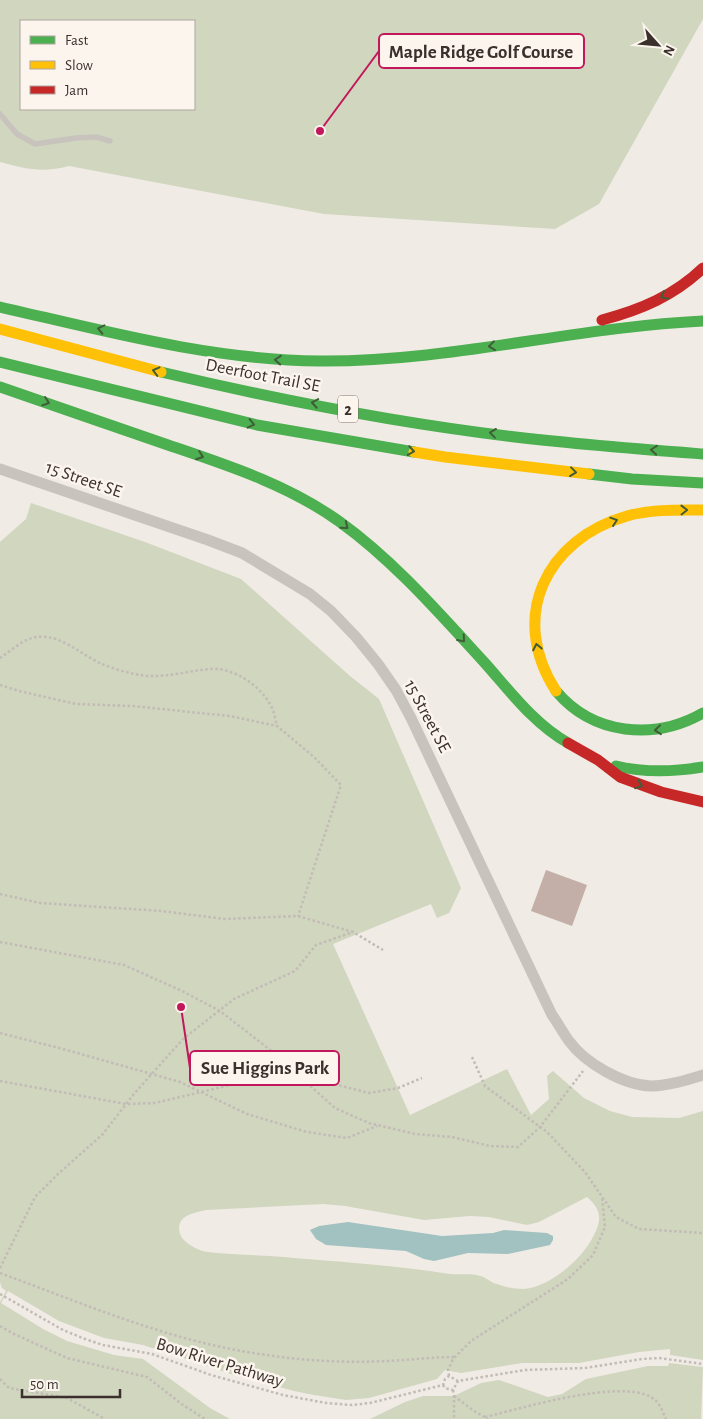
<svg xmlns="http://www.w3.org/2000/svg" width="703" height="1419" viewBox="0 0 703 1419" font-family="'Alegreya Sans',sans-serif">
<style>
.green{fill:#d1d6bf;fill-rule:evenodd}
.water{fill:#a1c2c1}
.building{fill:#c3afa7}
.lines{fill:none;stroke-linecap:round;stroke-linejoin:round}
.path{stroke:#c2bbb6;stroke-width:2.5;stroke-dasharray:2.5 2.5;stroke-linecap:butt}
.lane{stroke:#c9c3be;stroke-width:5.5}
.street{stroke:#c9c3be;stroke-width:11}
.fast{stroke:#4caf50;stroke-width:11}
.slow{stroke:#ffc107;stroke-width:11}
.jam{stroke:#c62828;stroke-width:11}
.oneway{stroke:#415c38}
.labels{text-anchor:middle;stroke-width:5;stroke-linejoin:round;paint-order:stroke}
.shield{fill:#fbf5ee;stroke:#756b66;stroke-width:1}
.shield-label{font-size:16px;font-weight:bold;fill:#3b302b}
.street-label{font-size:18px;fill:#3b302b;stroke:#fbf5ee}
.leader{fill:none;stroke:#c2185b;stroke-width:2}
.callout-dot{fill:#c2185b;stroke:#fbf5ee;stroke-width:2}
.callout{fill:#fbf5ee;stroke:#c2185b;stroke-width:2}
.callout-label{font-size:19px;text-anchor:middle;font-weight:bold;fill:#3b302b}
</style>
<rect width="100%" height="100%" fill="#f0ebe5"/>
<g class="green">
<path d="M 0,0 L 703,0 L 703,19 L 599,204 L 555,229 L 324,214 L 69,166 C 43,173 25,169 0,162 ZM 21,21 L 194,21 L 194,109 L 21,109 Z"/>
<path d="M 31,503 L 145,542 L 241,579 L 350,676 L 379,699 L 461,888 L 449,913 L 437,918 L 431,904 L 333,944 L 410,1115 L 507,1069 L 531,1115 L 549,1099 L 547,1076 L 553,1071 L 584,1098 L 610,1111 L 632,1117 L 679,1118 L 703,1111 L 703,1360 L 670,1355 L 670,1349 L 639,1352 L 579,1363 L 522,1363 L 461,1373 L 445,1370 L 437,1379 L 369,1398 L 346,1400 L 314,1395 L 294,1391 L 234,1375 L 143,1345 L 104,1338 L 59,1321 L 8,1291 L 1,1303 L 43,1329 L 67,1341 L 114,1355 L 143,1359 L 210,1408 L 230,1419 L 0,1419 L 0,1302 L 6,1291 L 2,1288 L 0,1282 L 0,542 L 26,519 ZM 587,1197 C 602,1210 602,1220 593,1237 C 582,1259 549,1288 523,1289 C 515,1289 504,1287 497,1284 C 491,1283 486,1277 480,1276 C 471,1273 459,1275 450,1274 C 395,1265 339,1262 284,1257 C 259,1255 233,1255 208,1252 C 199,1251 188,1245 182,1238 C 180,1235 179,1231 179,1227 C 181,1214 195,1213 206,1210 L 323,1204 L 345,1206 L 424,1220 L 470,1216 L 489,1217 L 527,1225 L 539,1222 Z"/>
<polygon points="669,1363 703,1367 701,1419 370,1419 405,1402 423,1396 454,1396 481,1383 499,1380 548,1397 562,1394 586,1379 648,1366 668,1366"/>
</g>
<polygon class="water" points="348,1222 442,1236 493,1233 504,1230 547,1233 553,1236 553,1240 550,1245 508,1254 468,1253 434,1261 424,1259 406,1251 326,1245 316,1239 310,1230 319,1226"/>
<polygon class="building" points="546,870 587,885 572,926 531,911"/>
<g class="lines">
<g class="path">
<path d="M 0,658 C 9,652 19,643 29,639 C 56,629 79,654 102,664 C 112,668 124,672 135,674 C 161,680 185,671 210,669 C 233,667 259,685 270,704 C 274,710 275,719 277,726"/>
<polyline points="0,685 19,691 76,704 132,706 230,716 277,726 314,757 341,785 298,916"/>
<polyline points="0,894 40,903 161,911 225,919 298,916 353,932 383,950"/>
<polyline points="0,942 124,965 180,990 220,1011 269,1049 335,1108 369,1123 415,1134 452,1137 490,1146 518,1147 540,1127 583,1071"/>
<polyline points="0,1033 63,1049 180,1082 247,1114 307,1132 347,1138 377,1126"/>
<polyline points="472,1057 485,1086 547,1132 585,1172 616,1217 639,1229 703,1233"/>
<polyline points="0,1081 126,1104 155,1103 226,1086 247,1079 318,1080 369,1093 398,1088 422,1078"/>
<polyline points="0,1268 35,1197 58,1174 103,1134 133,1095 183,1039 234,999 295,971 316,945 353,932"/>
<path d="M 0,1273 C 87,1305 174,1343 267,1355 C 306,1361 347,1363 387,1361 C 410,1360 433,1357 455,1357"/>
<polyline points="0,1294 63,1330 85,1339 103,1345 152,1354 211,1375 283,1395 326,1403 352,1405 370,1403 443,1385 445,1379 449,1376 458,1381 525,1370 585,1368 642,1359 659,1358 703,1364"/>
<polyline points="0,1326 14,1334 67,1358 147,1377 183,1405 205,1419"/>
<polyline points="449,1376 448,1370 453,1359 471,1341 568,1279 593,1255 605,1227 602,1197"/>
<polyline points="0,1379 9,1388 67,1398 105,1419"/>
<polyline points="443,1385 445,1388 453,1390 458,1381"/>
<polyline points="453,1390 454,1396 454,1419"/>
<polyline points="454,1396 474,1411 488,1419"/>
<path d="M 485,1417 C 523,1408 618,1379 651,1397 C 660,1402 662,1411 666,1419"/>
</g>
<polyline class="lane" points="0,114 17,134 35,144 76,138 96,137 110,141"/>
<path class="street" d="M 0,469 L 208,540 L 242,553 L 310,594 L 331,611 L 356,637 L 378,664 L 396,690 L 411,718 L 552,1015 C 558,1023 563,1033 569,1041 C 585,1063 623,1085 651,1086 C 668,1086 687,1080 703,1075"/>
<g class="fast">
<path d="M 0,307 C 105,331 211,360 320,361 C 449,362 575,327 703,321"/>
<polyline points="0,362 257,425 414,452"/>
<path d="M 161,372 C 275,399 391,422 507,436 C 572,444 638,449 703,454"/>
<path d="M 0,387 C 56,406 112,426 168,445 C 227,465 289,485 340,522 C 394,561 439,613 484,662 C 509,690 534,724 568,743"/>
<polyline points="589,474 632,479 703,483"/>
<path d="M 556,691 C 593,735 654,741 703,713"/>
<path d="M 616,766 C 645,773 673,772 703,767"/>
</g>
<g class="slow">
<polyline points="0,329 161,372"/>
<polyline points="414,452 445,457 589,474"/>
<path d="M 556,691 C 508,617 546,539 627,516 C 652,509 678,510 703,510"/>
</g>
<g class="jam">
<path d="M 602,320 C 640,310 674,296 703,268"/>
<polyline points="568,743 598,760 620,777 661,792 703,802"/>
</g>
</g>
<defs><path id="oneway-chevron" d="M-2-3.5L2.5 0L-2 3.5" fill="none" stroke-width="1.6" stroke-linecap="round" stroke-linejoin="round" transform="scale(1.25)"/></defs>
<g class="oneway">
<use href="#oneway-chevron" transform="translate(664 296) rotate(151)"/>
<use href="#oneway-chevron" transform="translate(101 329) rotate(-167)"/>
<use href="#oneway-chevron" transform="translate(492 346) rotate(173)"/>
<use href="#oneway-chevron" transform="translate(278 360) rotate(-176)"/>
<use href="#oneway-chevron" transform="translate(156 371) rotate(-166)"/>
<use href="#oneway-chevron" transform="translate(46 402) rotate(19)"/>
<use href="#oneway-chevron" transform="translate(315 403) rotate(-170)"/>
<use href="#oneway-chevron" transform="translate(251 424) rotate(13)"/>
<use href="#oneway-chevron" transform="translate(493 433) rotate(-173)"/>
<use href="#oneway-chevron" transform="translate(654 450) rotate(-175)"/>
<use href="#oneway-chevron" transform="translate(411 451) rotate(9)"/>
<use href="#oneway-chevron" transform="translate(200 456) rotate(20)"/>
<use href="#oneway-chevron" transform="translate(573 472) rotate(7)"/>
<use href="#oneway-chevron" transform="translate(684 510) rotate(-1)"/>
<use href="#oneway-chevron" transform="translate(614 521) rotate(-19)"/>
<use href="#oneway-chevron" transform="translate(345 526) rotate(39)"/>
<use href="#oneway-chevron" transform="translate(462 639) rotate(49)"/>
<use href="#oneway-chevron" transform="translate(537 647) rotate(-101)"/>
<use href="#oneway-chevron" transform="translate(658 730) rotate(174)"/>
<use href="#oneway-chevron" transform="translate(639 785) rotate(21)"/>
</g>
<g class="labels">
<rect class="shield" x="338" y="395.5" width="20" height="27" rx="4"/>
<g class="shield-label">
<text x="348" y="415">2</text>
</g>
<g class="street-label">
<text transform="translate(263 375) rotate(11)" y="6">Deerfoot Trail SE</text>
<text transform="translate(84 479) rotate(19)" y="6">15 Street SE</text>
<text transform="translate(428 716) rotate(62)" y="6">15 Street SE</text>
<text transform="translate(220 1362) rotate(17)" y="6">Bow River Pathway</text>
</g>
</g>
<path class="leader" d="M320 131L379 51M181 1007L190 1068"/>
<g class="callout-dot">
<circle cx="320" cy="131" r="5"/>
<circle cx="181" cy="1007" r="5"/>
</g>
<g class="callout">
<rect x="379" y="34" width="205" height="34" rx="5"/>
<rect x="190" y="1051" width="149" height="34" rx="5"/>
</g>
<g class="callout-label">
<text x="481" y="58">Maple Ridge Golf Course</text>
<text x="265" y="1074">Sue Higgins Park</text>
</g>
<rect x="20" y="20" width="175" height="90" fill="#fbf5ee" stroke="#aea6a0"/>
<rect x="30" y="36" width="25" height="8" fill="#4caf50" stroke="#aea6a0"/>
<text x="65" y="45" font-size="15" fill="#3b302b">Fast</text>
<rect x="30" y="61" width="25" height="8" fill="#ffc107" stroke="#aea6a0"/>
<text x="65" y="70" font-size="15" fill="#3b302b">Slow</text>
<rect x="30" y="86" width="25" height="8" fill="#c62828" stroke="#aea6a0"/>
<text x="65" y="95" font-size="15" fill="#3b302b">Jam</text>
<g transform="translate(658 45) rotate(117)" stroke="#fbf5ee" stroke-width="4" paint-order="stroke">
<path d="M0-4L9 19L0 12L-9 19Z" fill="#3b302b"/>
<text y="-8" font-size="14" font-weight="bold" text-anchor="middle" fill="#3b302b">N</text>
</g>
<path d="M22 1389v8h98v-8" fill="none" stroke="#3b302b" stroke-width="2.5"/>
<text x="30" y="1389" font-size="15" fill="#3b302b" stroke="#fbf5ee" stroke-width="4" paint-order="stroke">50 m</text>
</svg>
